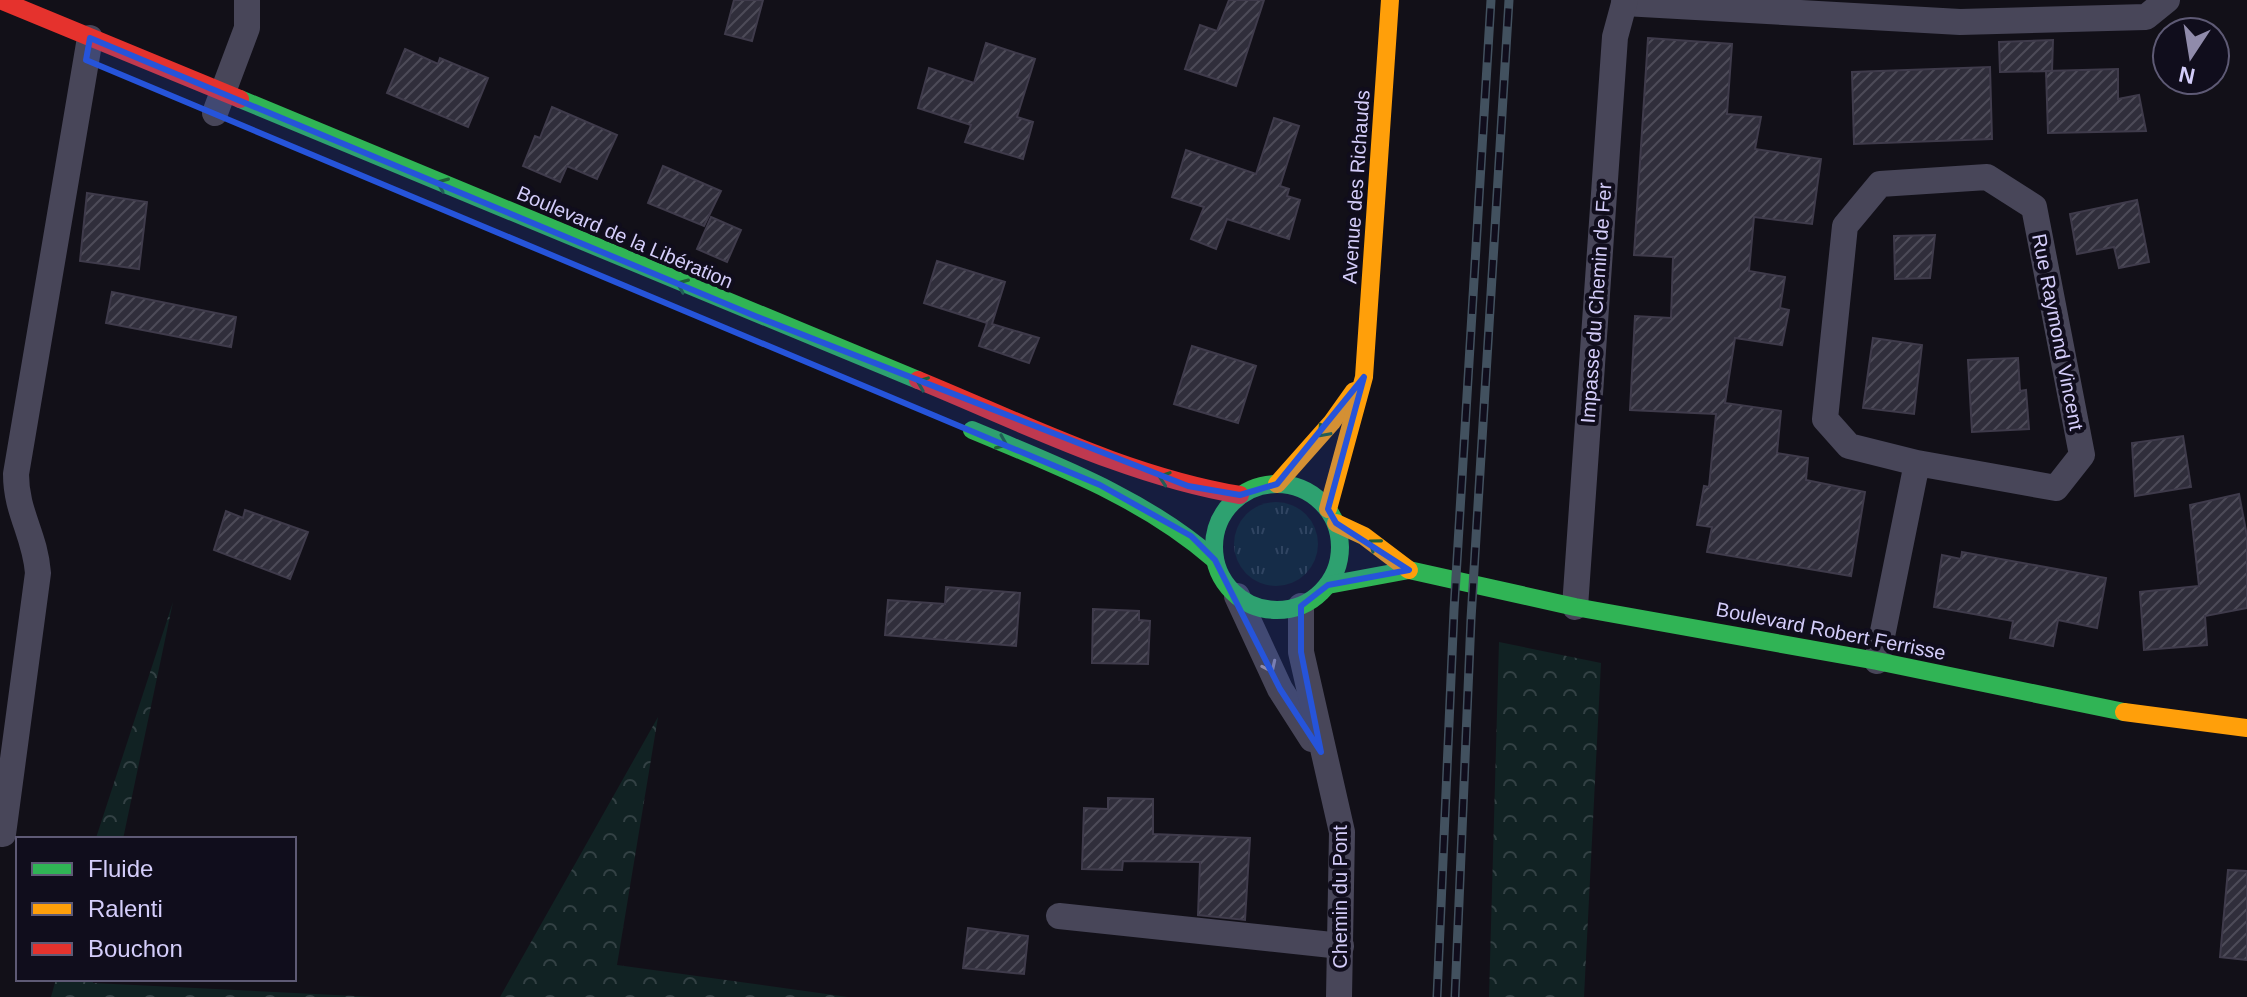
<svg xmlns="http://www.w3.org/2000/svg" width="2247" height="997" viewBox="0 0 2247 997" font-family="Arial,sans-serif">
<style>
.grass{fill:url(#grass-tufts)}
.forest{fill:url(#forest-crowns)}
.building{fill:url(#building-hatch);stroke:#3f3b4b;stroke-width:2}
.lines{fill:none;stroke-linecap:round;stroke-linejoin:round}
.street{stroke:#484659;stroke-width:26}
.fast{stroke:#30b455;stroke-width:18}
.slow{stroke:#ff9f0a;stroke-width:18}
.jam{stroke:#e5322d;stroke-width:18}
.rail-casing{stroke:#42515f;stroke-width:9}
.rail{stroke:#100d1c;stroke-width:6;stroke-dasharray:18;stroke-linecap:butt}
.oneway{stroke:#206038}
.oneway2{stroke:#8e8aaa}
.marked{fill:#2654da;fill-opacity:0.2;stroke:#2654da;stroke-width:6;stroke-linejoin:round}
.labels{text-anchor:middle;stroke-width:8;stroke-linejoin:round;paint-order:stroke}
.street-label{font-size:20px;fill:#d4cdfa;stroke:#100d1c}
</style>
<defs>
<pattern id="grass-tufts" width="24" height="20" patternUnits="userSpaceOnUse" patternTransform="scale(2)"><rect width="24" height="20" fill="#112223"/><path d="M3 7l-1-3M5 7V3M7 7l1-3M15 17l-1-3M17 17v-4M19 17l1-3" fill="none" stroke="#334144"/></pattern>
<pattern id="forest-crowns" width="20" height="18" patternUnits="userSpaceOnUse" patternTransform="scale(2)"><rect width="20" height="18" fill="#112223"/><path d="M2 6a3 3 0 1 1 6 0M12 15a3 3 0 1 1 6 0" fill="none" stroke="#334144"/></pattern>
<pattern id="building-hatch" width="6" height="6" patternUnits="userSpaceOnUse" patternTransform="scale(2)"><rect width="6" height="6" fill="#302e3b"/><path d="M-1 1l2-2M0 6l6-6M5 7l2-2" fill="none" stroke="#4d4b58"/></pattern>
</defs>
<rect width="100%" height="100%" fill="#121018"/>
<circle class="grass" cx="1276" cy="544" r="42"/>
<g class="forest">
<polygon points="173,602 123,839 95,839 96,838"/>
<polygon points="1499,642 1601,663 1584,997 1489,997"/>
<polygon points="658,717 617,965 848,997 500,997"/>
<polygon points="56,979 93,979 93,983 375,997 51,997"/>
</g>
<g class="building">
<polygon points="734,0 763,0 752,41 725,34"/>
<polygon points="1229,0 1264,0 1236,86 1185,69 1200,25 1217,31"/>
<polygon points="1648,38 1732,44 1727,114 1761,117 1755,149 1821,159 1812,224 1754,217 1749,271 1785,277 1780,308 1789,310 1782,345 1735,338 1725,403 1781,411 1777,453 1808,458 1806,480 1865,492 1851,576 1707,552 1712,527 1697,525 1704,486 1709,487 1716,414 1630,410 1635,316 1671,318 1673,257 1634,255"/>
<polygon points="2053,40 2052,71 2000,72 1999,42"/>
<polygon points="986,43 1035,59 1017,117 1033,122 1023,159 965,142 971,125 918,108 929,68 974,83"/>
<polygon points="405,49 438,64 440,58 488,78 468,127 387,93"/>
<polygon points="1990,67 1992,139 1854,144 1852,72"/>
<polygon points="2118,69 2118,99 2139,95 2146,131 2048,133 2046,71"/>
<polygon points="552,107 617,135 597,179 567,166 560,182 523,166 535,136 540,138"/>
<polygon points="1274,118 1299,126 1280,186 1289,189 1287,196 1300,200 1289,239 1227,219 1216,249 1191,239 1204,207 1172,197 1186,150 1256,174"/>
<polygon points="663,166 721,191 704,226 648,203"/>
<polygon points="87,193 147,202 139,269 80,261"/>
<polygon points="2137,200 2149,262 2119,268 2114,247 2077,254 2070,214"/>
<polygon points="711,217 741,230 727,262 697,249"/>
<polygon points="1935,235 1930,278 1895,279 1894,236"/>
<polygon points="937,261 1005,282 992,324 1039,338 1029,363 979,346 987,323 924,303"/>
<polygon points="112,292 236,317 231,347 106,323"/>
<polygon points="1873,338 1922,345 1914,414 1863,408"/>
<polygon points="1192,346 1256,366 1238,423 1174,404"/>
<polygon points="2018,358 2020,391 2026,390 2029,429 1972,432 1968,360"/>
<polygon points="2183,436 2191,487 2135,496 2132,443"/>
<polygon points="2239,494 2247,536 2247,608 2205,616 2207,645 2144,650 2140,592 2199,586 2190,505"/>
<polygon points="245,510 308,532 290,579 214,550 226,511 243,518"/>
<polygon points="1962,552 2106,578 2097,628 2058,620 2053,646 2010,638 2013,621 1934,607 1942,555 1961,559"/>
<polygon points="946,587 1020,593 1016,646 885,635 888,600 945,604"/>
<polygon points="1093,609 1139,611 1139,620 1150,621 1148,664 1092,663"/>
<polygon points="1108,798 1153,799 1153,834 1250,838 1245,920 1198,915 1200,862 1123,861 1122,870 1082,869 1084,808 1108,809"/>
<polygon points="2228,870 2247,871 2247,960 2220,957"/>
<polygon points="968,928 1028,936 1024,974 963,968"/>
</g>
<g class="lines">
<g class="street">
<polyline points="1624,3 1960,22 2146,17 2167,0"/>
<polyline points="215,113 247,28 247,0"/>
<polyline points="1237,596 1280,689 1312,739"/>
<polyline points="1301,606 1301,652 1342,832 1339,997"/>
<polyline points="1575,607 1615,37 1625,0"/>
<polyline points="1877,661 1917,463 1849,446 1825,419 1845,226 1880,184 1987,177 2034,207 2082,455 2056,488 1917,463"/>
<path d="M 3,834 L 38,573 C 35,534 16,513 16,474 L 90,38"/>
<polyline points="1059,916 1341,946"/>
</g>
<g class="fast">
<polyline points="240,99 918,380"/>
<path d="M 972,430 C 1058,466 1144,498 1215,560"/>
<circle cx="1277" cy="547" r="63"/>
<polyline points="1328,585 1409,570 1575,607 1877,661 2124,712"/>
</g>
<g class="slow">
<polyline points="1277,484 1332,422 1354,391"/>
<polyline points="1328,509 1364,377 1390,0"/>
<polyline points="1336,523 1364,536 1409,570"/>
<polyline points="2124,712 2247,728"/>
</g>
<g class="jam">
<polyline points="0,0 240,99"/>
<path d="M 918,380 C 1023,423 1127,476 1240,495"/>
</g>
<g class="rail-casing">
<g id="rail">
<polyline points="1437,997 1454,610 1491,0"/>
<polyline points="1455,997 1471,619 1509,0"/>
</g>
</g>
<use href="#rail" class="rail"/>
</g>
<defs><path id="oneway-chevron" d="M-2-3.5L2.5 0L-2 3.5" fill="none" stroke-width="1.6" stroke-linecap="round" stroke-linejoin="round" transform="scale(2)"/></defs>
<g class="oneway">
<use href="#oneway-chevron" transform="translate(442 184) rotate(-157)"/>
<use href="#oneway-chevron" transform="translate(682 285) rotate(-157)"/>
<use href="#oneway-chevron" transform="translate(922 383) rotate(-158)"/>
<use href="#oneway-chevron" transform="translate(1323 432) rotate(132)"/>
<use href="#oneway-chevron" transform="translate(1002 443) rotate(23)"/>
<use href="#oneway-chevron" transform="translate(1164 478) rotate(-161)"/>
<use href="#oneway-chevron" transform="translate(1374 544) rotate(-143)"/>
</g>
<use class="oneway2" href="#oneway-chevron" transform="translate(1270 667) rotate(65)"/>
<path class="marked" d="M 90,38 L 755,316 L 1188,486 L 1240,495 L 1277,484 L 1364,377 L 1328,509 L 1336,523 L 1409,570 L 1328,585 L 1301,606 L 1301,652 L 1321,752 L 1280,689 L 1215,560 L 1191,536 L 1100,485 L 86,60 Z"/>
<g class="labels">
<g class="street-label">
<text transform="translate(1356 187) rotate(-86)" y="7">Avenue des Richauds</text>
<text transform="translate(625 237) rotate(23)" y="7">Boulevard de la Libération</text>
<text transform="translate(1596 303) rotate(-86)" y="7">Impasse du Chemin de Fer</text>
<text transform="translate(2058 332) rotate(79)" y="7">Rue Raymond Vincent</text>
<text transform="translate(1831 631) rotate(11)" y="7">Boulevard Robert Ferrisse</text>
<text transform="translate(1340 897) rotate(-90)" y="7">Chemin du Pont</text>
</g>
</g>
<rect x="16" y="837" width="280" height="144" fill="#100d1c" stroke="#5e5a75" stroke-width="2"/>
<rect x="32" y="863" width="40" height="12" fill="#30b455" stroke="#5e5a75" stroke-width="2"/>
<text x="88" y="877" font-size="24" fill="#d4cdfa">Fluide</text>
<rect x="32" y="903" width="40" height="12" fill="#ff9f0a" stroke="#5e5a75" stroke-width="2"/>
<text x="88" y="917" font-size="24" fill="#d4cdfa">Ralenti</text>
<rect x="32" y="943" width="40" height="12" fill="#e5322d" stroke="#5e5a75" stroke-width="2"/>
<text x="88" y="957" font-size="24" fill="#d4cdfa">Bouchon</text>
<g transform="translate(2191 56) rotate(192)"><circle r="38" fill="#100d1c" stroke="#5e5a75" stroke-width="2"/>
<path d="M0-6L14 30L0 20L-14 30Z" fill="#908bab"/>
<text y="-12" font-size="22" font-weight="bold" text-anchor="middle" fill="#d4cdfa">N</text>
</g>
</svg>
